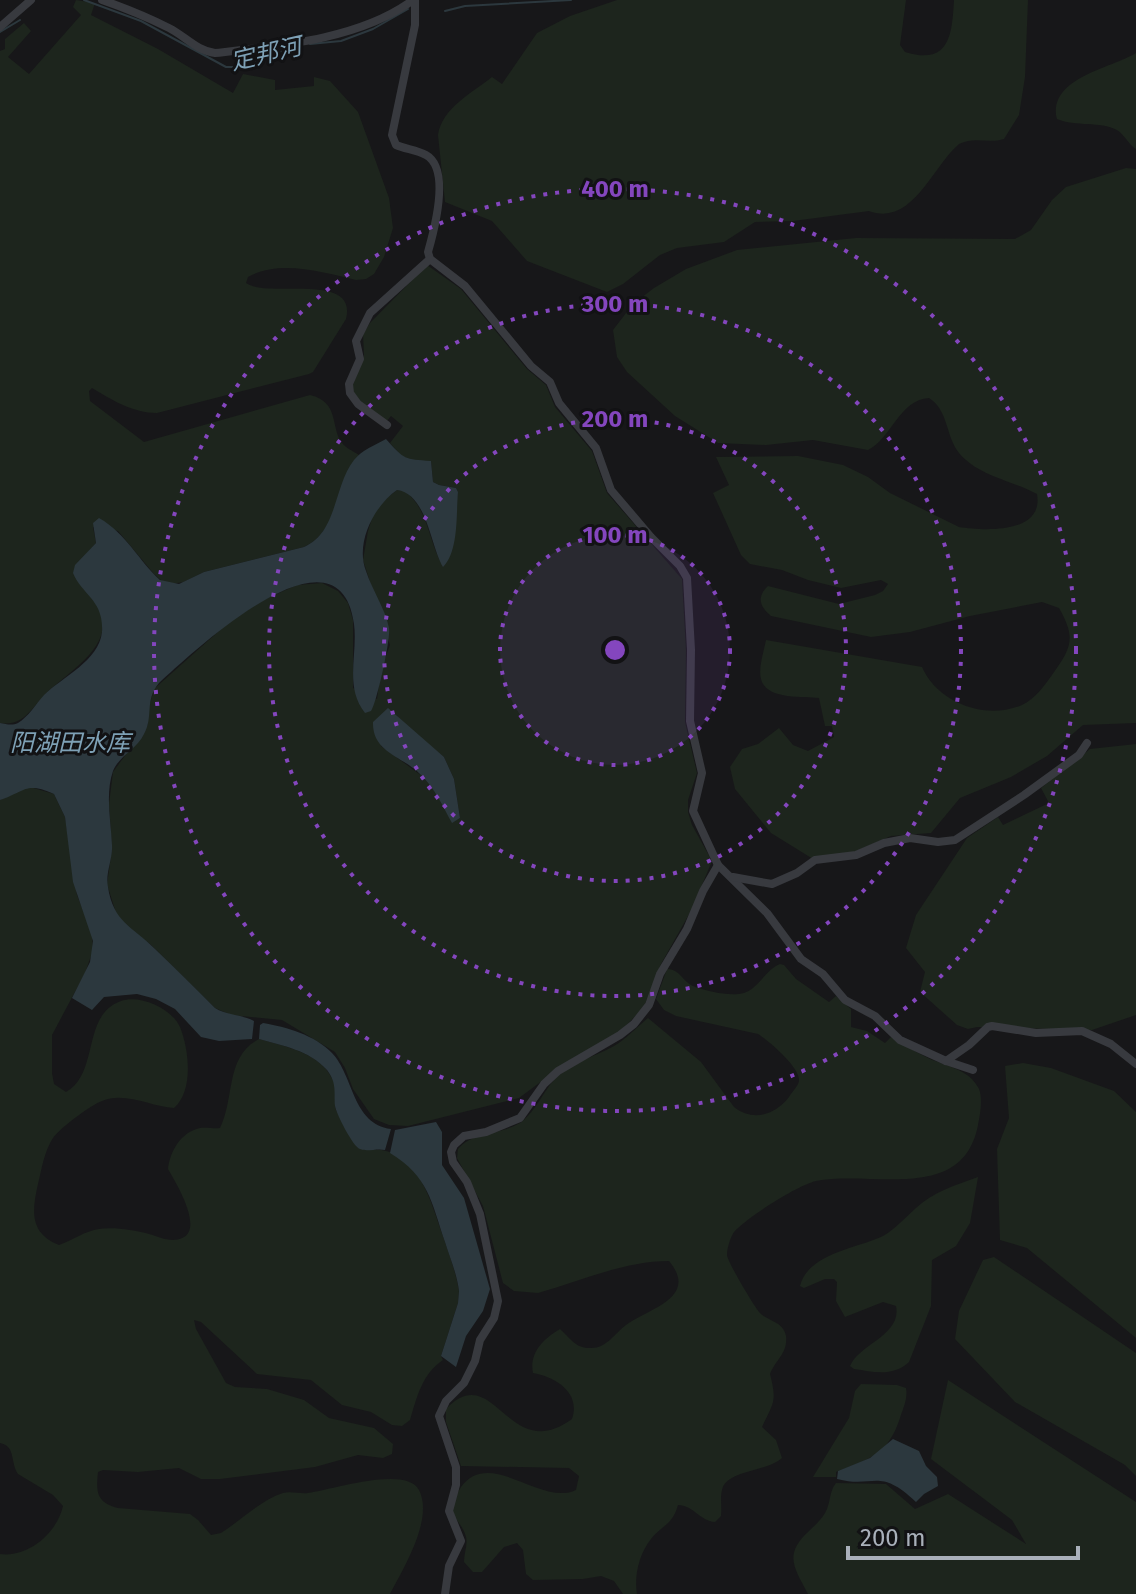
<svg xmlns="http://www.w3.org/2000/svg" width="1136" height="1594" viewBox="0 0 1136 1594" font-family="'Fira Sans','Noto Sans SC',sans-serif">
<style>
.green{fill:#1d251d;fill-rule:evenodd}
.water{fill:#2c383e}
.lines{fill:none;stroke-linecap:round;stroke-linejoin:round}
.stream{stroke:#2c383e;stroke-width:2}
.street{stroke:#383a3f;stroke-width:8}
.ring{fill:none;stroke:#8446be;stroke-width:4;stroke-dasharray:4 8}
.labels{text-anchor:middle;stroke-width:6;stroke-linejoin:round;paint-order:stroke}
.water-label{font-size:24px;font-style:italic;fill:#7ea1b6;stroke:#121214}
.centre{fill:#8446be;stroke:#121214;stroke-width:4}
.ring-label{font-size:24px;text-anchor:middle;font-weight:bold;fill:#8446be;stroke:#121214;stroke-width:6;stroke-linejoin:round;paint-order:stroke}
</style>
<rect width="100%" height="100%" fill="#171719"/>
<g class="green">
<path d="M 76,0 L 95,3 L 91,15 L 158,49 L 233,93 L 243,74 L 275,80 L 275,90 L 314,86 L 314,77 L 330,81 L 358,112 L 389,198 L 393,228 L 384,257 L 374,274 L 366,279 L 356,280 C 323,272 279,259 248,277 L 246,283 C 268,299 358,271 346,319 L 313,372 L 309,374 L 157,413 C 133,413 112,400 92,388 L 89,391 L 90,401 L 144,442 L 310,395 C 340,402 330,427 342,443 C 346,448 353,451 359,455 C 335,482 340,531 304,547 L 204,572 L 184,582 L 171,584 L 163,582 L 154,574 L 118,531 L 93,527 L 96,543 L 82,559 L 80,583 C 129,629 90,657 53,687 C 35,701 26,728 0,723 L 0,51 L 5,49 L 5,39 L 24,23 L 31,31 L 8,57 L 29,74 L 81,15 L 73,7 Z"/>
<path d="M 617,0 L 906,0 L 900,45 L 905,52 C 950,66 952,34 954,0 L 1028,0 L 1025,77 L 1019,115 L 1004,139 C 988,144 975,136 959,144 C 932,167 912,227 869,211 L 793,221 L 755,222 L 724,242 L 677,248 L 660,255 L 623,284 L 607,292 L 527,261 L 492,221 L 445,202 L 438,135 C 442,108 472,93 492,77 L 502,84 L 537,33 L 570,16 Z"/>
<path d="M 1136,53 L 1136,149 C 1128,144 1125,135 1117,130 C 1100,121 1076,127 1057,119 C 1047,78 1112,68 1136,53 Z"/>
<path d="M 1126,168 L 1136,169 L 1136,723 L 1083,725 L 1047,756 L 1011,777 L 960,798 L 931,833 L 891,836 L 849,854 L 813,859 L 771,833 L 735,789 L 730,767 L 742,749 L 758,744 L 779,728 L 793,745 L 808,751 L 834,737 L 832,726 L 825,726 L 819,698 C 803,696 766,700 761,679 C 758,668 764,651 766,640 L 922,667 C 937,702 985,721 1022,705 C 1035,699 1044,686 1052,675 C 1072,647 1076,638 1059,608 L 1042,602 L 970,616 L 910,632 L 871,637 L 771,616 C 760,607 756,597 768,586 L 839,604 L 875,595 L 883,591 L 888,584 L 881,580 L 841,588 L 808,580 L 782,570 L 750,564 L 741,555 L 713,493 L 729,485 L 716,457 L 798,456 L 843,465 L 868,477 L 890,493 L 959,527 C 985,531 1044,534 1037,494 C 1011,480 978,476 959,453 C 945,435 949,411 929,398 C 899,400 892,438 868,450 L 813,440 L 766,445 L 718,443 L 675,416 L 627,372 L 617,357 L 613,330 L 633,304 L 654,288 L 686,269 L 737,250 L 856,238 L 1015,239 L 1031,230 L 1052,200 L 1066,187 Z"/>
<path d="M 427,265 L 461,289 L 527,369 L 546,385 L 555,407 L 592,451 L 607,493 L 682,579 L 686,650 L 685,722 L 697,773 L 688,800 L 688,812 L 692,825 L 712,861 L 692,909 L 661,964 L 644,1007 L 619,1033 L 554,1072 L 519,1098 L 408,1126 L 389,1125 L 374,1119 L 353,1089 L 345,1068 L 335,1052 L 282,1020 L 231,1015 L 215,1008 L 150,944 L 126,926 L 116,913 L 107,884 L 112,849 L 109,804 L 113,772 L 148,724 L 148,710 L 154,689 L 229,622 L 263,600 L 297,585 L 322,583 L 338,591 L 348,603 L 353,620 L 353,688 L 377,699 L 381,669 L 390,645 L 363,560 L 368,531 L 373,515 L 383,501 L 397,490 L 405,491 C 429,510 428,541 443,566 L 458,492 L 456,488 L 439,485 L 433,482 L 431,461 C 408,461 405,461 390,443 L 403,426 L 391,416 L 386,422 L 355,397 L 352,387 L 364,355 L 363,334 L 370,323 ZM 392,711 L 416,735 L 444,757 L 454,779 L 460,818 L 452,822 L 440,797 L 422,776 L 381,746 Z"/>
<polygon points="1136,744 1136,1015 1092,1030 977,1027 968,1029 957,1025 920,992 925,972 906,948 916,915 967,838 998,817 1003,825 1049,803 1041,788 1090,749"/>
<path d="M 30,787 L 54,794 L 65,817 L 77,895 L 92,933 L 93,950 L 85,973 L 52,1035 L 52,1073 L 54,1084 L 66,1092 C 100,1073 81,1015 121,1001 C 140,994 172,1009 180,1027 C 189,1049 194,1091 174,1108 C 152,1107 125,1091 102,1101 C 91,1105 60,1128 53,1138 C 44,1152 42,1168 38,1184 C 32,1210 29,1233 59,1245 C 73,1240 85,1231 99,1229 C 114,1227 134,1230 149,1234 C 156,1236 165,1240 173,1240 C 211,1239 176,1183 168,1169 C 170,1151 181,1132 200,1128 C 207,1127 214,1129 220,1128 C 235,1098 225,1056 259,1039 C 287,1047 324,1053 335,1085 C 338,1094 333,1102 336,1110 C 342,1124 357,1138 366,1150 C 417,1144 430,1199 443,1236 C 449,1254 456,1272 459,1291 L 458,1303 L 441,1356 L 443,1360 C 422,1374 417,1397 410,1420 L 402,1426 L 392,1425 L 371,1412 L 342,1405 L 311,1380 L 257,1374 L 201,1322 L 194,1320 L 196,1329 L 226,1383 L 235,1387 L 267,1389 L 304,1400 L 329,1418 L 374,1428 L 393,1444 L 392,1454 L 383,1458 L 358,1455 L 315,1467 L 220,1479 L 201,1479 L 179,1468 L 138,1472 L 103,1470 L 98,1472 C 96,1491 96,1503 118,1508 L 190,1514 L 198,1520 L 211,1535 L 221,1533 C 240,1521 261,1500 283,1493 C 291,1491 300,1494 308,1493 C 331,1490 406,1465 419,1490 C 434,1519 403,1569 390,1594 L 0,1594 L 0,1554 C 28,1558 57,1533 63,1506 L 53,1495 L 18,1474 C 10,1462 16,1446 0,1443 L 0,800 L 22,788 Z"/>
<path d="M 780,964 L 784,965 L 796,979 L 829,1002 L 836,996 L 851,1009 L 851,1027 L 867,1031 L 885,1043 L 891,1037 C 903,1044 916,1052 928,1058 C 941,1064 956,1067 967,1075 C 972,1078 977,1085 979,1089 C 983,1099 980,1115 978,1125 C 963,1204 872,1170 816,1181 C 798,1185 746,1218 734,1232 C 730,1238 727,1249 727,1255 C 727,1261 755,1308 760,1313 C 768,1321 784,1322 786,1336 C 788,1353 776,1359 770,1374 C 777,1402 774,1401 762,1427 L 776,1440 L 782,1458 C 767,1472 726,1470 722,1490 C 720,1498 722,1507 721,1516 L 715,1522 C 700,1521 693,1505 678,1505 C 672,1526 663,1524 651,1539 C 639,1554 634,1576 637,1594 L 623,1594 L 614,1581 L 601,1576 L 583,1579 L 533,1580 L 526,1574 L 523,1550 L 517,1543 L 504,1547 L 482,1572 L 473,1572 L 464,1562 C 464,1553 468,1545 466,1537 C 464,1527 454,1519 452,1510 C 452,1502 457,1493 461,1487 C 490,1447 541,1507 576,1490 L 579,1476 L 569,1468 L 461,1466 L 446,1422 L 446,1409 C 494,1358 508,1466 572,1419 C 581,1393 556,1377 533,1373 C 529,1353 543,1339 560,1329 C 570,1338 576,1349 591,1348 C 607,1348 614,1334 626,1325 C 647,1309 700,1298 669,1261 C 624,1261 581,1281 538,1293 L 514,1291 L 503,1283 L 483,1206 L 457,1158 L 458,1149 C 473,1131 500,1135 520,1123 C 537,1111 544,1088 559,1075 C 576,1060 595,1057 614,1046 C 626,1039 637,1027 648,1018 L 701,1062 L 734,1107 C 753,1122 775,1115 789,1097 C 792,1092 798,1086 799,1081 C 801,1068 768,1040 758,1034 L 676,1016 L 664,1010 L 656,999 L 667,969 C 680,969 682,981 693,986 C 705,991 731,997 744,993 C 759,988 765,970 780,964 Z"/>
<polygon points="1023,1063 1051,1068 1114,1091 1136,1112 1136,1338 1027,1248 1000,1240 997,1149 1009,1118 1005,1066"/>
<path d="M 978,1177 L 970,1223 L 956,1246 L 932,1260 L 931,1306 L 909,1362 C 893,1377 874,1372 854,1369 L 850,1366 C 859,1344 902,1335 896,1306 L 883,1302 L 845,1317 L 836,1301 L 837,1282 L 834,1279 L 825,1279 L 804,1288 L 800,1286 C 808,1253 859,1248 883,1236 C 895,1229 906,1217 916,1208 C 933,1192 956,1185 978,1177 Z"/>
<polygon points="994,1257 1136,1353 1136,1476 1125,1465 1015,1402 955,1339 959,1311 983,1260"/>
<path d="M 948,1380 L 1136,1502 L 1136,1594 L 808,1594 C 795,1569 783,1555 808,1532 C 814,1526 821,1520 825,1513 C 831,1503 829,1491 836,1483 L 886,1484 L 915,1509 L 948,1494 L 1026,1544 L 1012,1520 L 931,1459 Z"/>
<path d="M 861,1384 L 897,1385 L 906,1388 C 908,1399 903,1408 900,1418 C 888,1455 869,1459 836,1472 L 836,1477 L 813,1477 L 849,1418 L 855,1391 Z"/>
</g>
<g class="water">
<path d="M 386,439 C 405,460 404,459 431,461 L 433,482 L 439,485 L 456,488 L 458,492 C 456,514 459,551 443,567 C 430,545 427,494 397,490 C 374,506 355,543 366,571 C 372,590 385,608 389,628 C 391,638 377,702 371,711 L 365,713 C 344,687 358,654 354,624 C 339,514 192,653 159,683 C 144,701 154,716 144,734 C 137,749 119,756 113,771 C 105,794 111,821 112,845 C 113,859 105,873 108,887 C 113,922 133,927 154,948 C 175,968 195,988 215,1008 C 228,1016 241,1014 254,1021 L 252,1039 L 219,1041 L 201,1037 L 175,1009 L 156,999 L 137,994 L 104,997 L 92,1010 L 72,998 L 90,962 L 93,941 L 73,882 L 65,817 L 54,794 C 25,781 25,792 0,800 L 0,723 C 6,724 12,726 18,723 C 28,717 36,704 44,695 C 62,677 99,661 102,632 C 104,600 82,595 73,573 L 75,565 L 96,543 L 93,523 L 99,518 C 127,534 138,560 160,580 L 179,584 L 204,572 L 304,547 C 338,532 333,487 354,460 C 362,450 375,445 386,439 Z"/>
<path d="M 388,708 L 444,757 L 454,779 L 460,818 L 452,823 C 442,805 436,790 421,775 C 403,756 372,753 373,722 Z"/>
<path d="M 263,1023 C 286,1027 315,1035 332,1053 C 354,1076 352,1124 391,1129 L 385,1150 C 377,1148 367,1152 360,1149 C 353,1147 336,1113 335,1106 C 334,1092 337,1083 327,1070 C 309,1050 283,1046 259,1039 L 260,1025 Z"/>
<path d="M 436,1122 L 442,1132 L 442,1165 L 464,1198 L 490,1289 L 483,1311 L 466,1336 L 456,1367 L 441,1356 L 458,1303 L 459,1291 C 457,1274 450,1258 445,1242 C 431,1201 429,1177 390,1153 L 395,1130 Z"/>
<path d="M 893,1439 L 919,1451 L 926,1466 L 937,1477 L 938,1486 L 924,1494 L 916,1502 C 878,1466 875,1489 837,1479 L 838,1471 L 870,1458 Z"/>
</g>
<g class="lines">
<g class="stream">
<polyline points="84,0 141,21 226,67 237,67 296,47"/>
<polyline points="445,11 465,6 571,0"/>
<polyline points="0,32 20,20"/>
<polyline points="310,44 341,41 373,29 408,9"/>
</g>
<g class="street">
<path d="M 102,0 C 125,8 147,17 169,28 C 185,36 197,51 215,53 C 279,46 361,39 413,0"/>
<path d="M 415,0 L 415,25 L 392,135 L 396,145 C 405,149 417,150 426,155 C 451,169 434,231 428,252 L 430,259 L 465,286 L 531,366 L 550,382 L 559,403 L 596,448 L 611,490 L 651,537 L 680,566 L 687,578 L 691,650 L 690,721 L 702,773 L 693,811 L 718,865 L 767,913 L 801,959 L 823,974 L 845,1000 L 875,1016 L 900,1040 L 946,1061 L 973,1070"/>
<polyline points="0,27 31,0"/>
<polyline points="387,425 358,404 350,393 349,384 360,359 356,341 370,313 430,259"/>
<polyline points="733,877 772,884 797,873 815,860 856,855 884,843 910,838 938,842 955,840 1024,795 1079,755 1087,743"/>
<polyline points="946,1061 969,1045 988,1027 992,1026 1036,1033 1082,1031 1111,1044 1136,1064"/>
<polyline points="445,1594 449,1566 461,1541 449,1511 456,1485 456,1467 439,1416 446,1401 464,1383 475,1361 480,1340 494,1318 498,1301 480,1214 467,1182 453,1162 451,1152 454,1145 464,1136 486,1132 520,1118 544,1084 558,1071 620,1035 634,1024 649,1005 660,974 687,929 703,891 718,865"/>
</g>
</g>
<circle cx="615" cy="650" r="115" fill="#8446be" fill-opacity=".12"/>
<g class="ring">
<circle cx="615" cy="650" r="115"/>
<circle cx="615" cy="650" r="231"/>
<circle cx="615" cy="650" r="346"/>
<circle cx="615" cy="650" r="461"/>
</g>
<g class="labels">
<g class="water-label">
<text transform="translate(266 54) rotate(-13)" y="8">定邦河</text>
<text x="70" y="751">阳湖田水库</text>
</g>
</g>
<circle cx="615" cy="650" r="12" class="centre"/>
<g class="ring-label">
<text x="615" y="197">400 m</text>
<text x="615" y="312">300 m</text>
<text x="615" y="427">200 m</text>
<text x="615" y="543">100 m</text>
</g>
<path d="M848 1546v12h230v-12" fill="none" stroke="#a9b0ba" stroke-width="4"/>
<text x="860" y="1546" font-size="24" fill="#a9b0ba" stroke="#121214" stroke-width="6" paint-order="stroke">200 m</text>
</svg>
